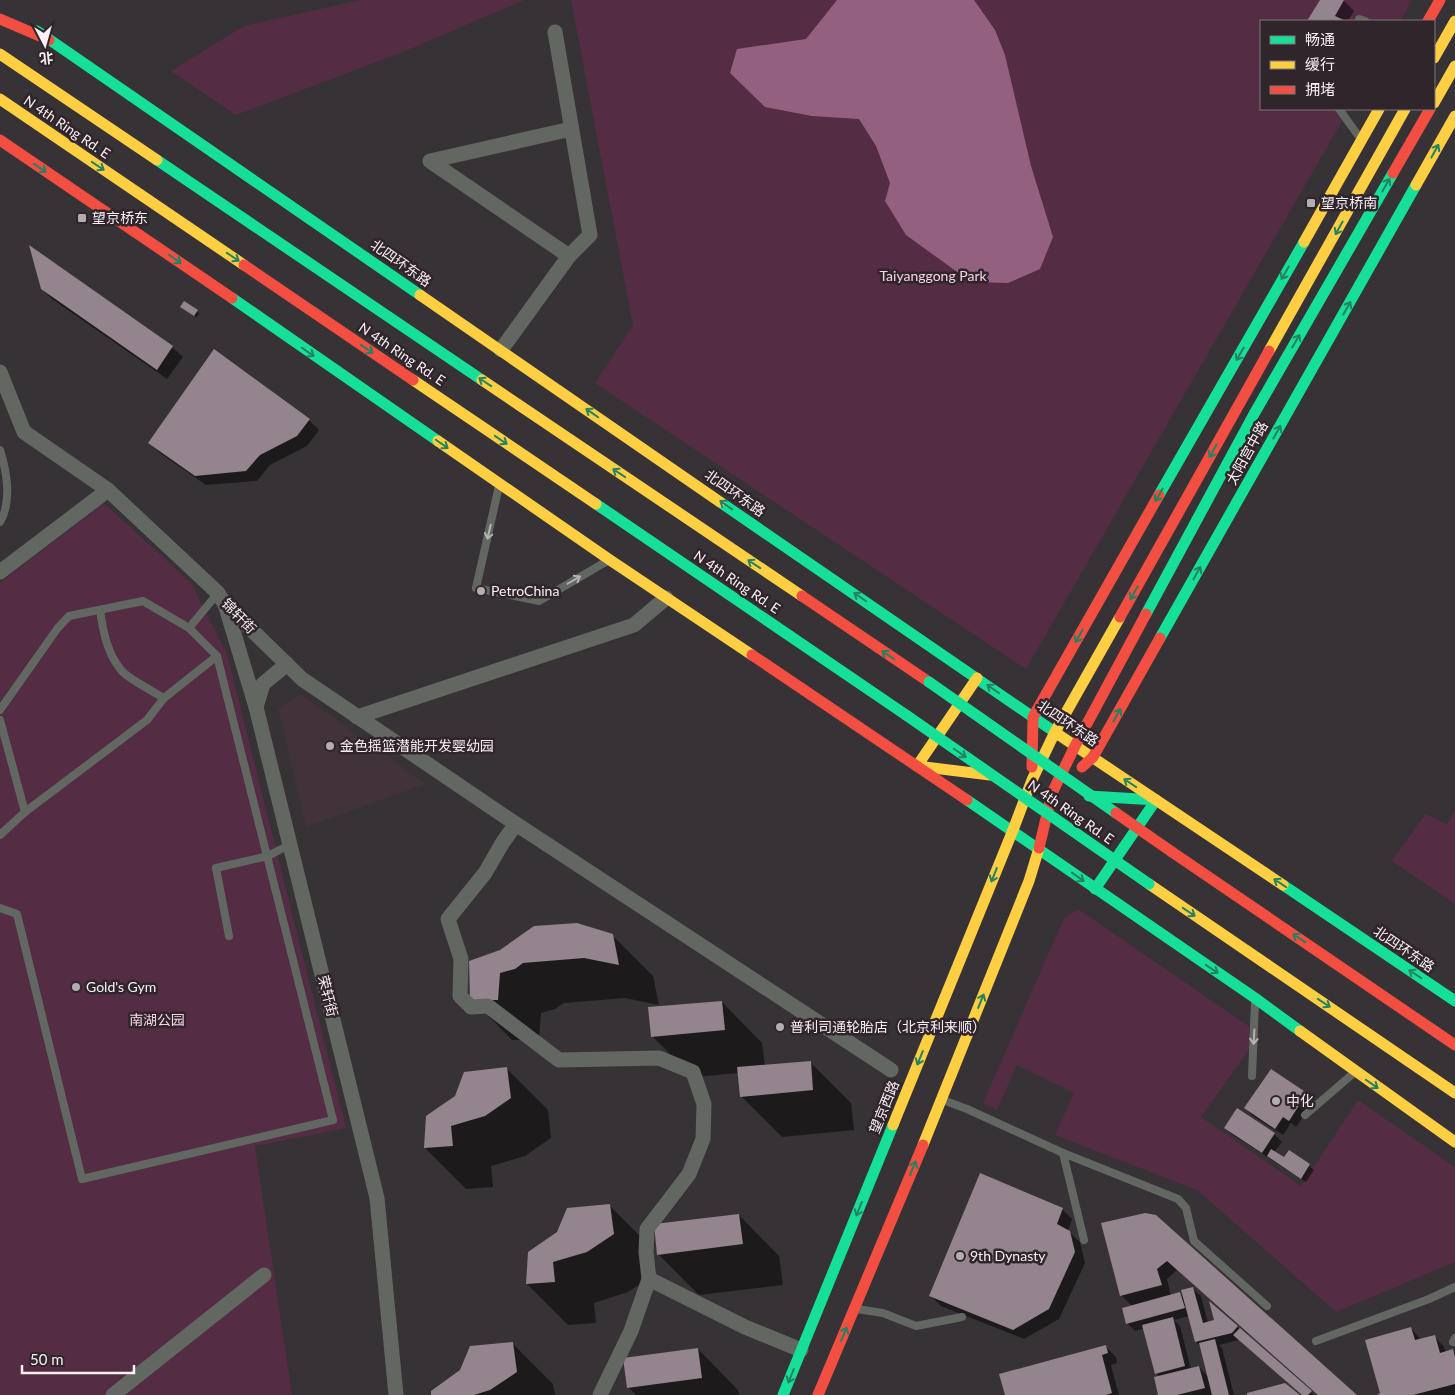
<svg xmlns="http://www.w3.org/2000/svg" width="1455" height="1395" viewBox="0 0 1455 1395" font-family="Lato,'Noto Sans SC',sans-serif">
<style>
.built{fill:#42333b}
.green{fill:#542d45}
.water{fill:#94607f}
.shadow{fill:#0007;fill-rule:evenodd}
.building{fill:#93848d}
.lines{fill:none;stroke-linecap:round;stroke-linejoin:round}
.lane{stroke:#626762;stroke-width:8}
.street{stroke:#626762;stroke-width:15}
.fast{stroke:#16e098;stroke-width:11}
.slow{stroke:#ffcf43;stroke-width:11}
.jam{stroke:#f24e42;stroke-width:11}
.fast-bridge{stroke:#16e098;stroke-width:11}
.jam-bridge{stroke:#f24e42;stroke-width:11}
.oneway{stroke:#238262}
.oneway2{stroke:#b4b2b2}
.poi-dot{fill:#b4aeb1;stroke:#30252b;stroke-width:2}
.labels{text-anchor:middle;stroke-width:5;stroke-linejoin:round;paint-order:stroke}
.street-label{font-size:14px;fill:#f8f0f4;stroke:#30252b}
.poi-label{font-size:14px;fill:#f8f0f4;stroke:#30252b;text-anchor:start}
.park-label{font-size:14px;fill:#f6d3e6;stroke:#30252b}
</style>
<rect width="100%" height="100%" fill="#373235"/>
<polygon class="built" points="301,694 426,784 306,827 278,708"/>
<g class="green">
<polygon points="360,0 524,0 403,52 236,115 171,71 244,26"/>
<polygon points="571,0 1412,0 1400,21 1261,21 1261,109 1349,109 1026,669 595,383 633,325"/>
<polygon points="104,503 191,583 227,654 346,1128 255,1146 292,1395 0,1395 0,583"/>
<polygon points="1455,811 1455,904 1392,861 1425,814 1447,824"/>
<polygon points="1078,909 1260,1034 1201,1117 1301,1186 1358,1100 1455,1167 1455,1262 1336,1312 1197,1190 1055,1135 1074,1093 1017,1065 997,1110 983,1103 1064,918"/>
</g>
<polygon class="water" points="837,0 974,0 995,30 1005,55 1031,166 1053,237 1040,269 1008,283 971,282 906,235 885,201 890,183 876,146 859,119 812,116 765,107 730,73 737,49 806,39"/>
<g class="shadow">
<polygon points="1321,0 1343,0 1354,11 1348,21 1309,21"/>
<polygon points="42,289 172,347 183,357 167,379 52,299"/>
<polygon points="184,303 199,313 197,317 183,309"/>
<polygon points="214,351 309,420 319,430 307,446 270,465 257,481 206,485 160,453 149,443"/>
<polygon points="612,935 653,976 659,1005 625,998 564,1003 555,1009 541,1013 539,1040 512,1040 472,999 471,962"/>
<polygon points="722,1002 762,1043 765,1066 810,1062 851,1103 854,1130 782,1137 741,1096 739,1073 693,1077 652,1036"/>
<polygon points="507,1069 548,1110 551,1138 525,1156 491,1166 493,1187 466,1189 425,1148 427,1117"/>
<polygon points="1307,1094 1314,1101 1296,1127 1291,1123 1283,1135 1253,1116 1246,1108"/>
<polygon points="1225,1128 1274,1134 1282,1142 1274,1152 1284,1159 1289,1152 1314,1170 1306,1182 1233,1135"/>
<polygon points="609,1205 650,1246 654,1275 628,1292 594,1303 596,1323 568,1325 527,1284"/>
<polygon points="1062,1209 1072,1219 1068,1231 1080,1242 1085,1263 1059,1319 1024,1339 941,1306 931,1296"/>
<path d="M 1145,1214 L 1355,1395 L 1319,1395 L 1177,1270 L 1167,1279 L 1171,1296 L 1180,1293 L 1184,1298 L 1193,1289 L 1201,1296 L 1208,1323 L 1216,1321 L 1211,1304 L 1314,1395 L 1303,1395 L 1239,1340 L 1219,1345 L 1222,1348 L 1234,1395 L 1160,1395 L 1160,1377 L 1156,1373 L 1144,1328 L 1135,1331 L 1127,1323 L 1132,1306 L 1121,1295 ZM 1189,1316 L 1196,1342 L 1201,1347 L 1208,1377 L 1199,1367 L 1191,1369 L 1180,1326 L 1174,1320 Z"/>
<polygon points="739,1215 779,1256 783,1285 699,1295 658,1254"/>
<polygon points="1411,1328 1421,1340 1434,1336 1444,1347 1446,1352 1453,1351 1455,1353 1455,1395 1379,1395"/>
<polygon points="512,1343 553,1384 555,1395 432,1395"/>
<polygon points="1105,1346 1116,1357 1117,1363 1111,1365 1119,1395 1006,1395"/>
<polygon points="698,1349 738,1390 739,1395 636,1395 628,1387"/>
</g>
<g class="building">
<polygon points="1320,0 1344,0 1335,16 1346,21 1307,21"/>
<polygon points="29,245 173,346 157,370 41,289"/>
<polygon points="184,301 198,310 194,316 180,307"/>
<polygon points="214,349 310,419 297,436 260,455 246,471 195,476 148,443"/>
<polygon points="577,923 613,934 619,965 584,958 523,963 515,969 500,973 498,1000 470,1000 469,961 500,950 534,926"/>
<polygon points="722,1001 725,1030 651,1037 648,1007"/>
<polygon points="811,1061 813,1090 740,1097 737,1067"/>
<polygon points="507,1067 511,1098 485,1116 451,1126 453,1146 424,1148 426,1116 455,1096 464,1072"/>
<polygon points="1271,1069 1307,1093 1289,1121 1283,1117 1275,1129 1244,1108"/>
<polygon points="1237,1108 1275,1133 1262,1153 1224,1128"/>
<polygon points="1271,1149 1284,1157 1289,1150 1310,1164 1301,1179 1267,1156"/>
<polygon points="980,1173 1063,1208 1057,1224 1070,1231 1075,1252 1049,1309 1013,1330 929,1296"/>
<polygon points="610,1204 614,1234 587,1252 553,1262 555,1282 526,1284 528,1252 557,1232 567,1208"/>
<polygon points="1145,1213 1156,1215 1357,1395 1318,1395 1167,1261 1157,1269 1162,1285 1120,1296 1101,1223"/>
<polygon points="739,1214 743,1244 657,1255 654,1224"/>
<polygon points="1193,1287 1203,1323 1214,1320 1209,1301 1238,1326 1232,1333 1195,1342 1181,1290"/>
<polygon points="1180,1292 1185,1308 1126,1324 1122,1308"/>
<polygon points="1173,1317 1185,1366 1155,1374 1142,1325"/>
<polygon points="1411,1327 1415,1340 1435,1335 1440,1353 1453,1349 1455,1357 1455,1384 1413,1395 1377,1395 1380,1393 1365,1340"/>
<polygon points="1240,1328 1312,1391 1308,1395 1302,1395 1233,1335"/>
<polygon points="1215,1339 1229,1395 1212,1395 1199,1343"/>
<polygon points="513,1342 517,1372 490,1390 474,1395 431,1395 431,1391 460,1370 470,1346"/>
<polygon points="1106,1345 1108,1353 1102,1355 1112,1393 1106,1395 1005,1395 999,1374"/>
<polygon points="698,1348 702,1378 627,1388 623,1358"/>
<polygon points="1199,1366 1205,1388 1177,1395 1158,1395 1154,1377"/>
<polygon points="1285,1383 1300,1395 1247,1395 1247,1393"/>
</g>
<g class="lines">
<g class="lane">
<polyline points="1359,19 1365,21"/>
<polyline points="1339,109 1360,138"/>
<path d="M 0,450 C 7,472 12,502 0,522"/>
<polyline points="499,486 476,588 539,601 609,560"/>
<path d="M 100,610 C 103,631 107,653 121,670 C 127,678 154,692 164,698"/>
<polyline points="189,628 218,593"/>
<polyline points="0,710 57,629 69,616 143,601 189,628 217,656 333,1120 82,1179 17,914 0,908"/>
<polyline points="0,720 25,812 0,835"/>
<polyline points="25,812 147,720 164,698 217,656"/>
<polyline points="229,936 216,868 268,856 291,844"/>
<polyline points="1252,1076 1255,1003"/>
<polyline points="943,1100 967,1109 1063,1153 1178,1199 1186,1208 1194,1241 1267,1306"/>
<polyline points="1305,1115 1355,1072"/>
<polyline points="1063,1153 1084,1240"/>
<polyline points="857,1309 883,1313 916,1326 962,1317"/>
<polyline points="1316,1341 1429,1299 1455,1287"/>
<polyline points="1453,1342 1455,1338"/>
</g>
<g class="street">
<polyline points="569,256 430,161 571,129"/>
<polyline points="501,350 569,256 590,235 555,32"/>
<polyline points="0,372 24,432 108,490 218,593 224,603 302,679 516,824 891,1070"/>
<polyline points="0,572 108,490"/>
<polyline points="225,604 256,707 377,1198 396,1395"/>
<polyline points="256,707 263,684 287,664"/>
<polyline points="357,717 634,625 666,598"/>
<polyline points="516,824 503,842 485,873 448,919 461,959 460,996 471,1007 488,1006 559,1060 659,1058 693,1072 704,1104 703,1139 689,1174 647,1229 646,1252 649,1279 631,1331 600,1395"/>
<polyline points="649,1279 745,1327 801,1350"/>
<polyline points="113,1395 264,1275"/>
</g>
<g class="fast">
<polyline points="37,31 420,295"/>
<polyline points="157,160 482,380"/>
<polyline points="232,298 438,441"/>
<polyline points="1159,495 1304,242"/>
<polyline points="720,502 1059,735"/>
<polyline points="596,504 906,715"/>
<polyline points="1146,614 1254,414 1393,173"/>
<polyline points="1160,638 1416,185"/>
<polyline points="1089,796 1156,800"/>
<polyline points="967,800 1255,998 1300,1031"/>
<polyline points="1283,885 1455,1001"/>
<polyline points="1095,889 1156,800"/>
<polyline points="783,1395 893,1125"/>
</g>
<g class="slow">
<polyline points="0,54 157,160"/>
<polyline points="1434,58 1455,21"/>
<polyline points="0,99 244,265"/>
<polyline points="1434,103 1455,66"/>
<polyline points="1416,185 1455,116"/>
<polyline points="1304,242 1379,109"/>
<polyline points="420,295 720,502"/>
<polyline points="1269,351 1405,109"/>
<polyline points="413,380 596,504"/>
<polyline points="482,380 802,596"/>
<polyline points="438,441 610,560 752,655"/>
<polyline points="977,678 917,766 990,775"/>
<polyline points="1059,735 1283,885"/>
<polyline points="1013,830 1032,780 1055,732 1120,617"/>
<polyline points="1149,884 1455,1093"/>
<polyline points="1300,1031 1455,1142"/>
<polyline points="893,1125 1013,830"/>
<polyline points="923,1145 1029,881 1039,848"/>
</g>
<g class="jam">
<polyline points="0,19 49,40"/>
<polyline points="1428,21 1440,0"/>
<polyline points="0,140 232,298"/>
<polyline points="1393,173 1430,109"/>
<polyline points="244,265 413,380"/>
<polyline points="802,596 929,682"/>
<polyline points="1120,617 1269,351"/>
<polyline points="752,655 967,800"/>
<polyline points="1032,767 1033,717 1159,495"/>
<polyline points="1082,767 1093,757 1160,638"/>
<polyline points="1039,848 1052,793 1075,746 1146,614"/>
<polyline points="1172,852 1455,1045"/>
<polyline points="818,1395 923,1145"/>
</g>
<g class="fast-bridge">
<polyline points="929,682 1116,813"/>
<polyline points="906,715 1149,884"/>
</g>
<polyline class="jam-bridge" points="1116,813 1172,852"/>
</g>
<defs><path id="oneway-shaft" d="M-6 0H5M1.5-3L5.5 0L1.5 3" fill="none" stroke-width="1.6" stroke-linecap="round" stroke-linejoin="round" transform="scale(1.25)"/></defs>
<g class="oneway">
<use href="#oneway-shaft" transform="translate(1435 151) rotate(-61)"/>
<use href="#oneway-shaft" transform="translate(98 166) rotate(34)"/>
<use href="#oneway-shaft" transform="translate(40 168) rotate(34)"/>
<use href="#oneway-shaft" transform="translate(1386 185) rotate(-60)"/>
<use href="#oneway-shaft" transform="translate(1339 228) rotate(119)"/>
<use href="#oneway-shaft" transform="translate(233 257) rotate(34)"/>
<use href="#oneway-shaft" transform="translate(175 259) rotate(35)"/>
<use href="#oneway-shaft" transform="translate(1285 273) rotate(120)"/>
<use href="#oneway-shaft" transform="translate(1347 308) rotate(-60)"/>
<use href="#oneway-shaft" transform="translate(1296 341) rotate(-60)"/>
<use href="#oneway-shaft" transform="translate(367 349) rotate(34)"/>
<use href="#oneway-shaft" transform="translate(308 352) rotate(35)"/>
<use href="#oneway-shaft" transform="translate(1240 354) rotate(120)"/>
<use href="#oneway-shaft" transform="translate(485 382) rotate(-146)"/>
<use href="#oneway-shaft" transform="translate(592 413) rotate(-145)"/>
<use href="#oneway-shaft" transform="translate(1277 432) rotate(-61)"/>
<use href="#oneway-shaft" transform="translate(501 440) rotate(34)"/>
<use href="#oneway-shaft" transform="translate(442 444) rotate(35)"/>
<use href="#oneway-shaft" transform="translate(1213 451) rotate(119)"/>
<use href="#oneway-shaft" transform="translate(619 473) rotate(-146)"/>
<use href="#oneway-shaft" transform="translate(1159 495) rotate(120)"/>
<use href="#oneway-shaft" transform="translate(726 505) rotate(-145)"/>
<use href="#oneway-shaft" transform="translate(754 564) rotate(-146)"/>
<use href="#oneway-shaft" transform="translate(1197 573) rotate(-61)"/>
<use href="#oneway-shaft" transform="translate(1134 593) rotate(119)"/>
<use href="#oneway-shaft" transform="translate(860 597) rotate(-145)"/>
<use href="#oneway-shaft" transform="translate(1079 636) rotate(120)"/>
<use href="#oneway-shaft" transform="translate(888 655) rotate(-146)"/>
<use href="#oneway-shaft" transform="translate(993 689) rotate(-145)"/>
<use href="#oneway-shaft" transform="translate(1117 715) rotate(-61)"/>
<use href="#oneway-shaft" transform="translate(960 753) rotate(35)"/>
<use href="#oneway-shaft" transform="translate(1130 783) rotate(-146)"/>
<use href="#oneway-shaft" transform="translate(994 875) rotate(112)"/>
<use href="#oneway-shaft" transform="translate(1078 877) rotate(36)"/>
<use href="#oneway-shaft" transform="translate(1280 883) rotate(-146)"/>
<use href="#oneway-shaft" transform="translate(1189 912) rotate(34)"/>
<use href="#oneway-shaft" transform="translate(1299 938) rotate(-146)"/>
<use href="#oneway-shaft" transform="translate(1212 969) rotate(34)"/>
<use href="#oneway-shaft" transform="translate(1415 974) rotate(-146)"/>
<use href="#oneway-shaft" transform="translate(981 1001) rotate(-68)"/>
<use href="#oneway-shaft" transform="translate(1324 1003) rotate(34)"/>
<use href="#oneway-shaft" transform="translate(920 1058) rotate(112)"/>
<use href="#oneway-shaft" transform="translate(1372 1084) rotate(35)"/>
<use href="#oneway-shaft" transform="translate(913 1168) rotate(-68)"/>
<use href="#oneway-shaft" transform="translate(859 1209) rotate(112)"/>
<use href="#oneway-shaft" transform="translate(844 1334) rotate(-67)"/>
<use href="#oneway-shaft" transform="translate(791 1376) rotate(112)"/>
</g>
<g class="oneway2">
<use href="#oneway-shaft" transform="translate(489 532) rotate(103)"/>
<use href="#oneway-shaft" transform="translate(574 580) rotate(-30)"/>
<use href="#oneway-shaft" transform="translate(1254 1037) rotate(93)"/>
</g>
<g class="poi-dot">
<rect x="1306" y="198" width="10" height="10" rx="2.5"/>
<rect x="77" y="213" width="10" height="10" rx="2.5"/>
<circle cx="481" cy="591" r="5"/>
<circle cx="330" cy="746" r="5"/>
<circle cx="76" cy="987" r="5"/>
<circle cx="780" cy="1027" r="5"/>
<circle cx="1276" cy="1101" r="5"/>
<circle cx="960" cy="1256" r="5"/>
</g>
<g class="labels">
<g class="street-label">
<text transform="translate(67 127) rotate(34)" y="5">N 4th Ring Rd. E</text>
<text transform="translate(401 263) rotate(35)" y="5">北四环东路</text>
<text transform="translate(402 354) rotate(34)" y="5">N 4th Ring Rd. E</text>
<text transform="translate(1247 453) rotate(-61)" y="5">太阳宫中路</text>
<text transform="translate(735 493) rotate(35)" y="5">北四环东路</text>
<text transform="translate(737 582) rotate(34)" y="5">N 4th Ring Rd. E</text>
<text transform="translate(239 616) rotate(46)" y="5">锦轩街</text>
<text transform="translate(1068 723) rotate(34)" y="5">北四环东路</text>
<text transform="translate(1071 812) rotate(35)" y="5">N 4th Ring Rd. E</text>
<text transform="translate(1404 949) rotate(34)" y="5">北四环东路</text>
<text transform="translate(328 996) rotate(76)" y="5">荣轩街</text>
<text transform="translate(884 1107) rotate(-68)" y="5">望京西路</text>
</g>
<g class="poi-label">
<text x="1321" y="208">望京桥南</text>
<text x="92" y="223">望京桥东</text>
<text x="491" y="596">PetroChina</text>
<text x="340" y="751">金色摇篮潜能开发婴幼园</text>
<text x="86" y="992">Gold's Gym</text>
<text x="790" y="1032">普利司通轮胎店（北京利来顺）</text>
<text x="1286" y="1106">中化</text>
<text x="970" y="1261">9th Dynasty</text>
</g>
<g class="park-label">
<text x="933" y="281">Taiyanggong Park</text>
<text x="157" y="1025">南湖公园</text>
</g>
</g>
<rect x="1260" y="20" width="175" height="90" fill="#30252b" stroke="#80767b"/>
<rect x="1270" y="36" width="25" height="8" fill="#16e098" stroke="#80767b"/>
<text x="1305" y="45" font-size="15" fill="#f8f0f4">畅通</text>
<rect x="1270" y="61" width="25" height="8" fill="#ffcf43" stroke="#80767b"/>
<text x="1305" y="70" font-size="15" fill="#f8f0f4">缓行</text>
<rect x="1270" y="86" width="25" height="8" fill="#f24e42" stroke="#80767b"/>
<text x="1305" y="95" font-size="15" fill="#f8f0f4">拥堵</text>
<g transform="translate(45 45) rotate(174)" stroke="#30252b" stroke-width="4" paint-order="stroke">
<path d="M0-4L9 19L0 12L-9 19Z" fill="#f8f0f4"/>
<text y="-8" font-size="14" font-weight="bold" text-anchor="middle" fill="#f8f0f4">北</text>
</g>
<path d="M22 1365v8h112v-8" fill="none" stroke="#f8f0f4" stroke-width="2.5"/>
<text x="30" y="1365" font-size="15" fill="#f8f0f4" stroke="#30252b" stroke-width="4" paint-order="stroke">50 m</text>
</svg>
